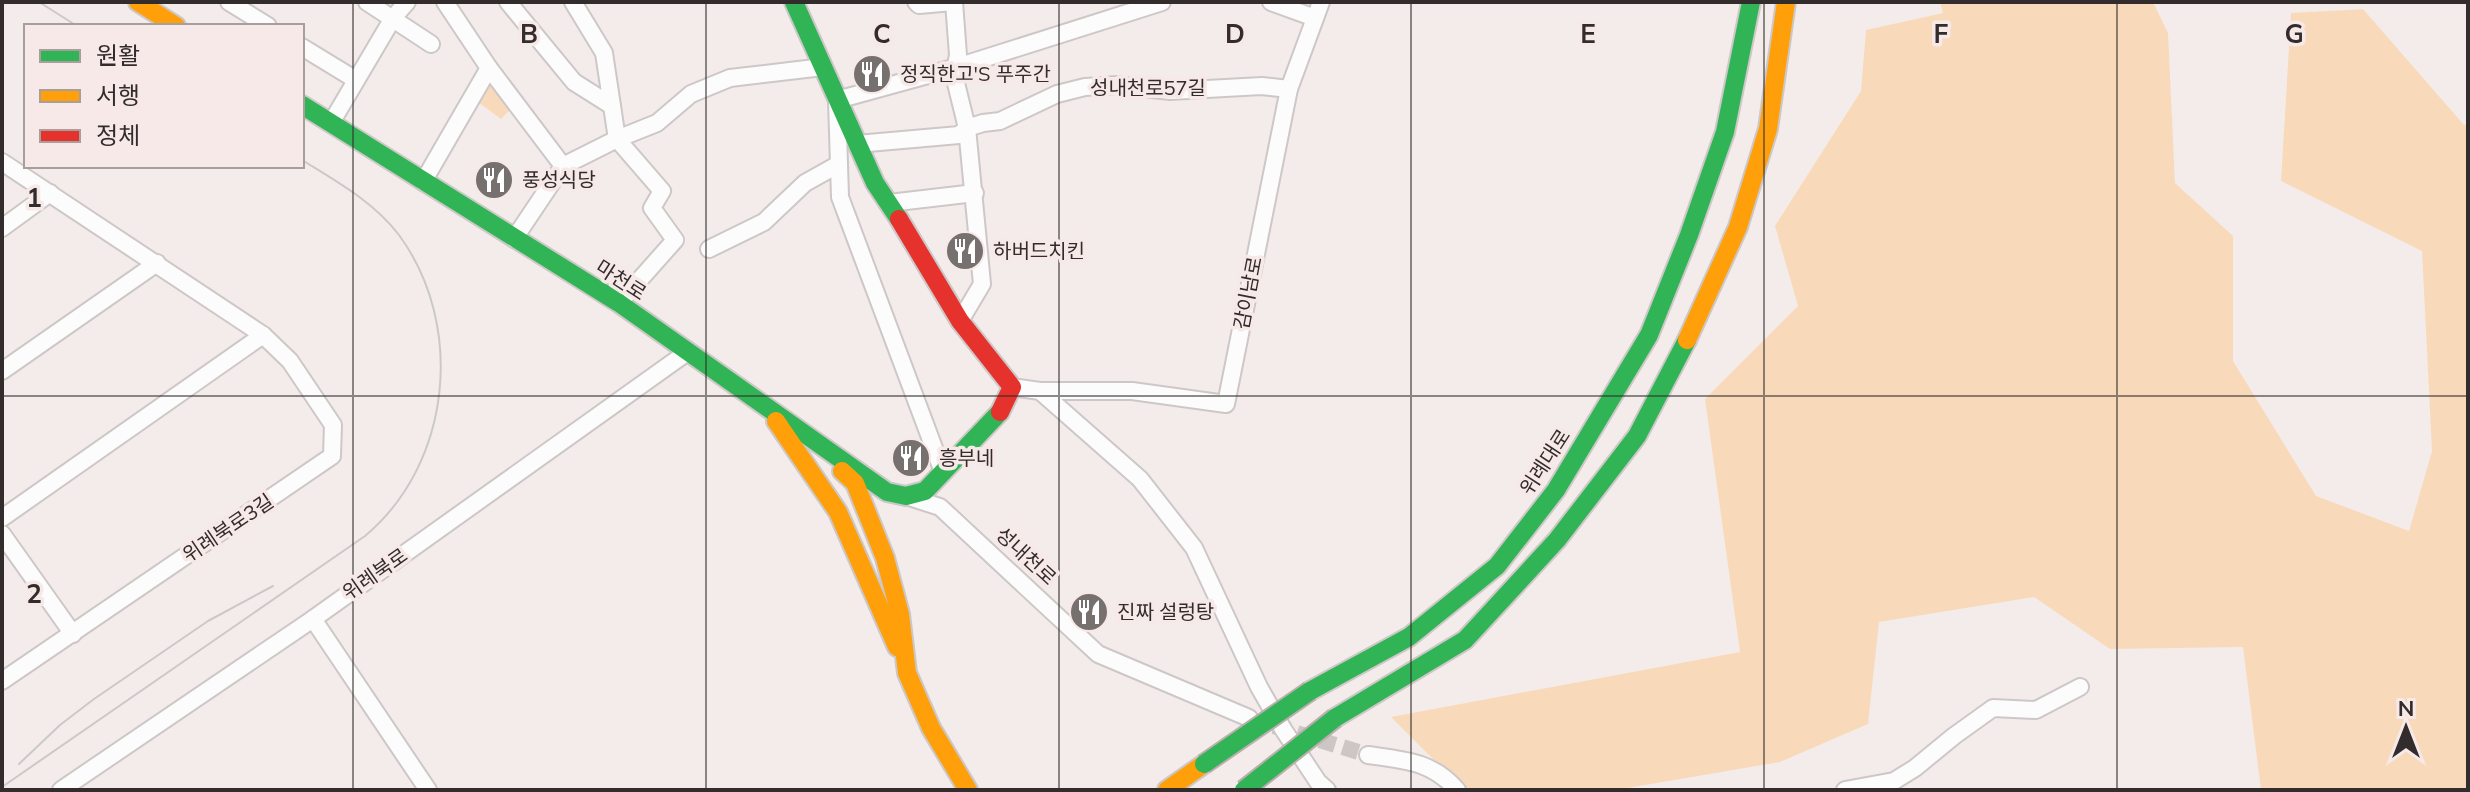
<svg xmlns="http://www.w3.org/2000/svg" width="2470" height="792" viewBox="0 0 2470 792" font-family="Mulish,'Noto Sans KR',sans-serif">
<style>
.green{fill:#f8dabb}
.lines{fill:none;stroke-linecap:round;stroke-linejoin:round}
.street-tunnel{stroke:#cdc6c4;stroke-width:16;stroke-dasharray:16 8;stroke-linecap:butt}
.street-casing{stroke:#cdc8c7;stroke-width:20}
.fast-casing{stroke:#cdc8c7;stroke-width:22}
.slow-casing{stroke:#cdc8c7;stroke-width:22}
.jam-casing{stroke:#cdc8c7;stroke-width:22}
.street{stroke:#fdfcfc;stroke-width:16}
.fast{stroke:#30b455;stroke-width:18}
.slow{stroke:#ff9f0a;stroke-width:18}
.jam{stroke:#e5322d;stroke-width:18}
.tram{stroke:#cbc9c8;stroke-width:2}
.fast-bridge-casing{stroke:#bcaeaf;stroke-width:22;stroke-linecap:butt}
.fast-bridge{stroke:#30b455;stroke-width:18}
.grid{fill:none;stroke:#322d2c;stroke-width:2;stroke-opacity:0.55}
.labels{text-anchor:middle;stroke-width:7;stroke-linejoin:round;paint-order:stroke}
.poi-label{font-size:20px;fill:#322d2c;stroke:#f7e9e7;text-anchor:start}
.street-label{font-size:20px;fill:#322d2c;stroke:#f7e9e7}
.grid-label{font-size:26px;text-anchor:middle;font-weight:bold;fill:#322d2c;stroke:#f7e9e7;stroke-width:7;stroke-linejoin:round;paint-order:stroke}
</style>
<rect width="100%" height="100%" fill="#f4ecea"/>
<g class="green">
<polygon points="1940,2 2153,2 2168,33 2175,183 2233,236 2233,361 2316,496 2409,531 2432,451 2422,251 2281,181 2291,13 2363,9 2464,125 2468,123 2468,790 2261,790 2243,647 2110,649 2034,597 1879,622 1868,724 1780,762 1616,790 1464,790 1391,717 1740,652 1705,399 1798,306 1775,226 1861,91 1866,30 1943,13"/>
<polygon points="490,81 513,107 501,119 478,102"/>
</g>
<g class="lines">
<polyline class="street-tunnel" points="1274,726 1368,755"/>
<g class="street-casing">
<g id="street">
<polyline points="229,2 268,26"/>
<polyline points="367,2 431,44"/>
<polyline points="445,2 489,68 563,166"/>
<polyline points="508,2 574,82 612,106"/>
<polyline points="916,2 919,5 953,2"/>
<polyline points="954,2 958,55 954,75 967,128 982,284 960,321"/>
<polyline points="1271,2 1315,18"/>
<polyline points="302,47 356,80"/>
<polyline points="331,123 393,18 407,2"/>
<polyline points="857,144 959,135 967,128 983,123 1000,121 1057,94 1085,87 1118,85 1170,91 1262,86 1289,89"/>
<polyline points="2,162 263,335 290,361 333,425 332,456 2,681"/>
<polyline points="423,182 489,68"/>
<polyline points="889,203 975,193"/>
<polyline points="2,228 50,193"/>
<polyline points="514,239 563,166 617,139 604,53 573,2"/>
<polyline points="709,249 764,222 805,183 839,164"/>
<polyline points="619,303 675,240 652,208 662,191 617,139 657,123 691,94 730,78 823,67"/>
<polyline points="2,371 157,263"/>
<polyline points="1012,387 1040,391 1140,479 1194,548 1259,687 1283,729 1318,782 1327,790"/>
<polyline points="1040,391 1132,391 1226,404 1289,89 1321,2"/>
<polyline points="943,472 840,197 837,100 957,67 1162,2"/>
<polyline points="909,497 940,507 1098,654 1249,718"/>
<polyline points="2,518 263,335"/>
<polyline points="2,534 73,634"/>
<polyline points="313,619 428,790"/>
<path d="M 1368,755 C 1404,760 1432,761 1457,790"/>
<polyline points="61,790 313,619 686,353"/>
<polyline points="1845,790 1894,781 1915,768 1954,736 1993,708 2036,710 2080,687"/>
</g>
</g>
<g class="fast-casing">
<g id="fast">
<polyline points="794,2 875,183 899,219"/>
<polyline points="302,105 619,303 887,492 906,496 925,491 1000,412"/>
<polyline points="1310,691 1409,637 1497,566 1556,490 1649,335 1689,235 1725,132 1751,2"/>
<polyline points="1335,718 1465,640 1557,540 1637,436 1687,340"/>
</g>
</g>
<g class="slow-casing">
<g id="slow">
<polyline points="138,2 176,26"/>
<polyline points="1687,340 1738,227 1768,129 1786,2"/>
<polyline points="776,421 838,512 897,647"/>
<polyline points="842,471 855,483 885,558 900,614 907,673 931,728 968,790"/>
<polyline points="1167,790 1204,764"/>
</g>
</g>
<g class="jam-casing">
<polyline id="jam" points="899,219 960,321 1012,387 1000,412"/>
</g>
<use href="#street" class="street"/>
<use href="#fast" class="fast"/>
<use href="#slow" class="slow"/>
<use href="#jam" class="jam"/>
<g class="tram">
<polyline points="39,2 77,26"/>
<polyline points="19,764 60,725 94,699 208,621 273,586"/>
<path d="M 2,787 L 365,536 C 452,463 465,325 399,235 C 374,202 336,181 302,160"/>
</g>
<g class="fast-bridge-casing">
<g id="fast-bridge">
<polyline points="1204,764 1310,691"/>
<polyline points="1244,790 1335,718"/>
</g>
</g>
<use href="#fast-bridge" class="fast-bridge"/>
</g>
<path class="grid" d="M 353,2 L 353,790M 706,2 L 706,790M 1059,2 L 1059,790M 1411,2 L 1411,790M 1764,2 L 1764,790M 2117,2 L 2117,790M 2,396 L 2468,396"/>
<defs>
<g id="restaurant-disc" transform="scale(2)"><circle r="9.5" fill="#76706e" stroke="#f7e9e7"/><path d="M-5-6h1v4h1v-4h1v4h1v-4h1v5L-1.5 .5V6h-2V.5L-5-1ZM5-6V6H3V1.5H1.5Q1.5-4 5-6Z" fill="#fff"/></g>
</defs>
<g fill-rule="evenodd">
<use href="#restaurant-disc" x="872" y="74"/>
<use href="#restaurant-disc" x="494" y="180"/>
<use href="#restaurant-disc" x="965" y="251"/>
<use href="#restaurant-disc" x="911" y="458"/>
<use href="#restaurant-disc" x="1089" y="612"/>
</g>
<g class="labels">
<g class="poi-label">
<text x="900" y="81">정직한고'S 푸주간</text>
<text x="522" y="187">풍성식당</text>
<text x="993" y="258">하버드치킨</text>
<text x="939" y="465">흥부네</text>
<text x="1117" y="619">진짜 설렁탕</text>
</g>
<g class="street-label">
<text x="1148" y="95">성내천로57길</text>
<text transform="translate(621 280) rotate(33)" y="7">마천로</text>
<text transform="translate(1248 293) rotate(-79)" y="7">감이남로</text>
<text transform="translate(1545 462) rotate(-57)" y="7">위례대로</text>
<text transform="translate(228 528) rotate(-34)" y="7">위례북로3길</text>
<text transform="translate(1026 556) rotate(43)" y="7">성내천로</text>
<text transform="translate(375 574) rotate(-35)" y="7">위례북로</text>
</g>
</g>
<g class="grid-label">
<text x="529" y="43">B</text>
<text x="882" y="43">C</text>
<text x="1235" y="43">D</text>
<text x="1588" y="43">E</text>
<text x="1941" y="43">F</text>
<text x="2294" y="43">G</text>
<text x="34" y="207">1</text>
<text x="34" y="603">2</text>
</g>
<rect width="2470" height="792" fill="none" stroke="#322d2c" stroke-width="8"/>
<rect x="24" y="24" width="280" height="144" fill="#f7e9e7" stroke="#a89e9c" stroke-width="2"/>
<rect x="40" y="50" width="40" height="12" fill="#30b455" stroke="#a89e9c" stroke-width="2"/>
<text x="96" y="64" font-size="24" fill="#322d2c">원활</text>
<rect x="40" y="90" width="40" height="12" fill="#ff9f0a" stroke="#a89e9c" stroke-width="2"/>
<text x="96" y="104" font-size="24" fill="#322d2c">서행</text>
<rect x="40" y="130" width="40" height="12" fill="#e5322d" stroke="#a89e9c" stroke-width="2"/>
<text x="96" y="144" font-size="24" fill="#322d2c">정체</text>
<g transform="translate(2406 728)" stroke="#f7e9e7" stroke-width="6" paint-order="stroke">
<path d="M0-6L14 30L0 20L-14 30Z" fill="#322d2c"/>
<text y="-12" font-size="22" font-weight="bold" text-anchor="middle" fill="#322d2c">N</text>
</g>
</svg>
